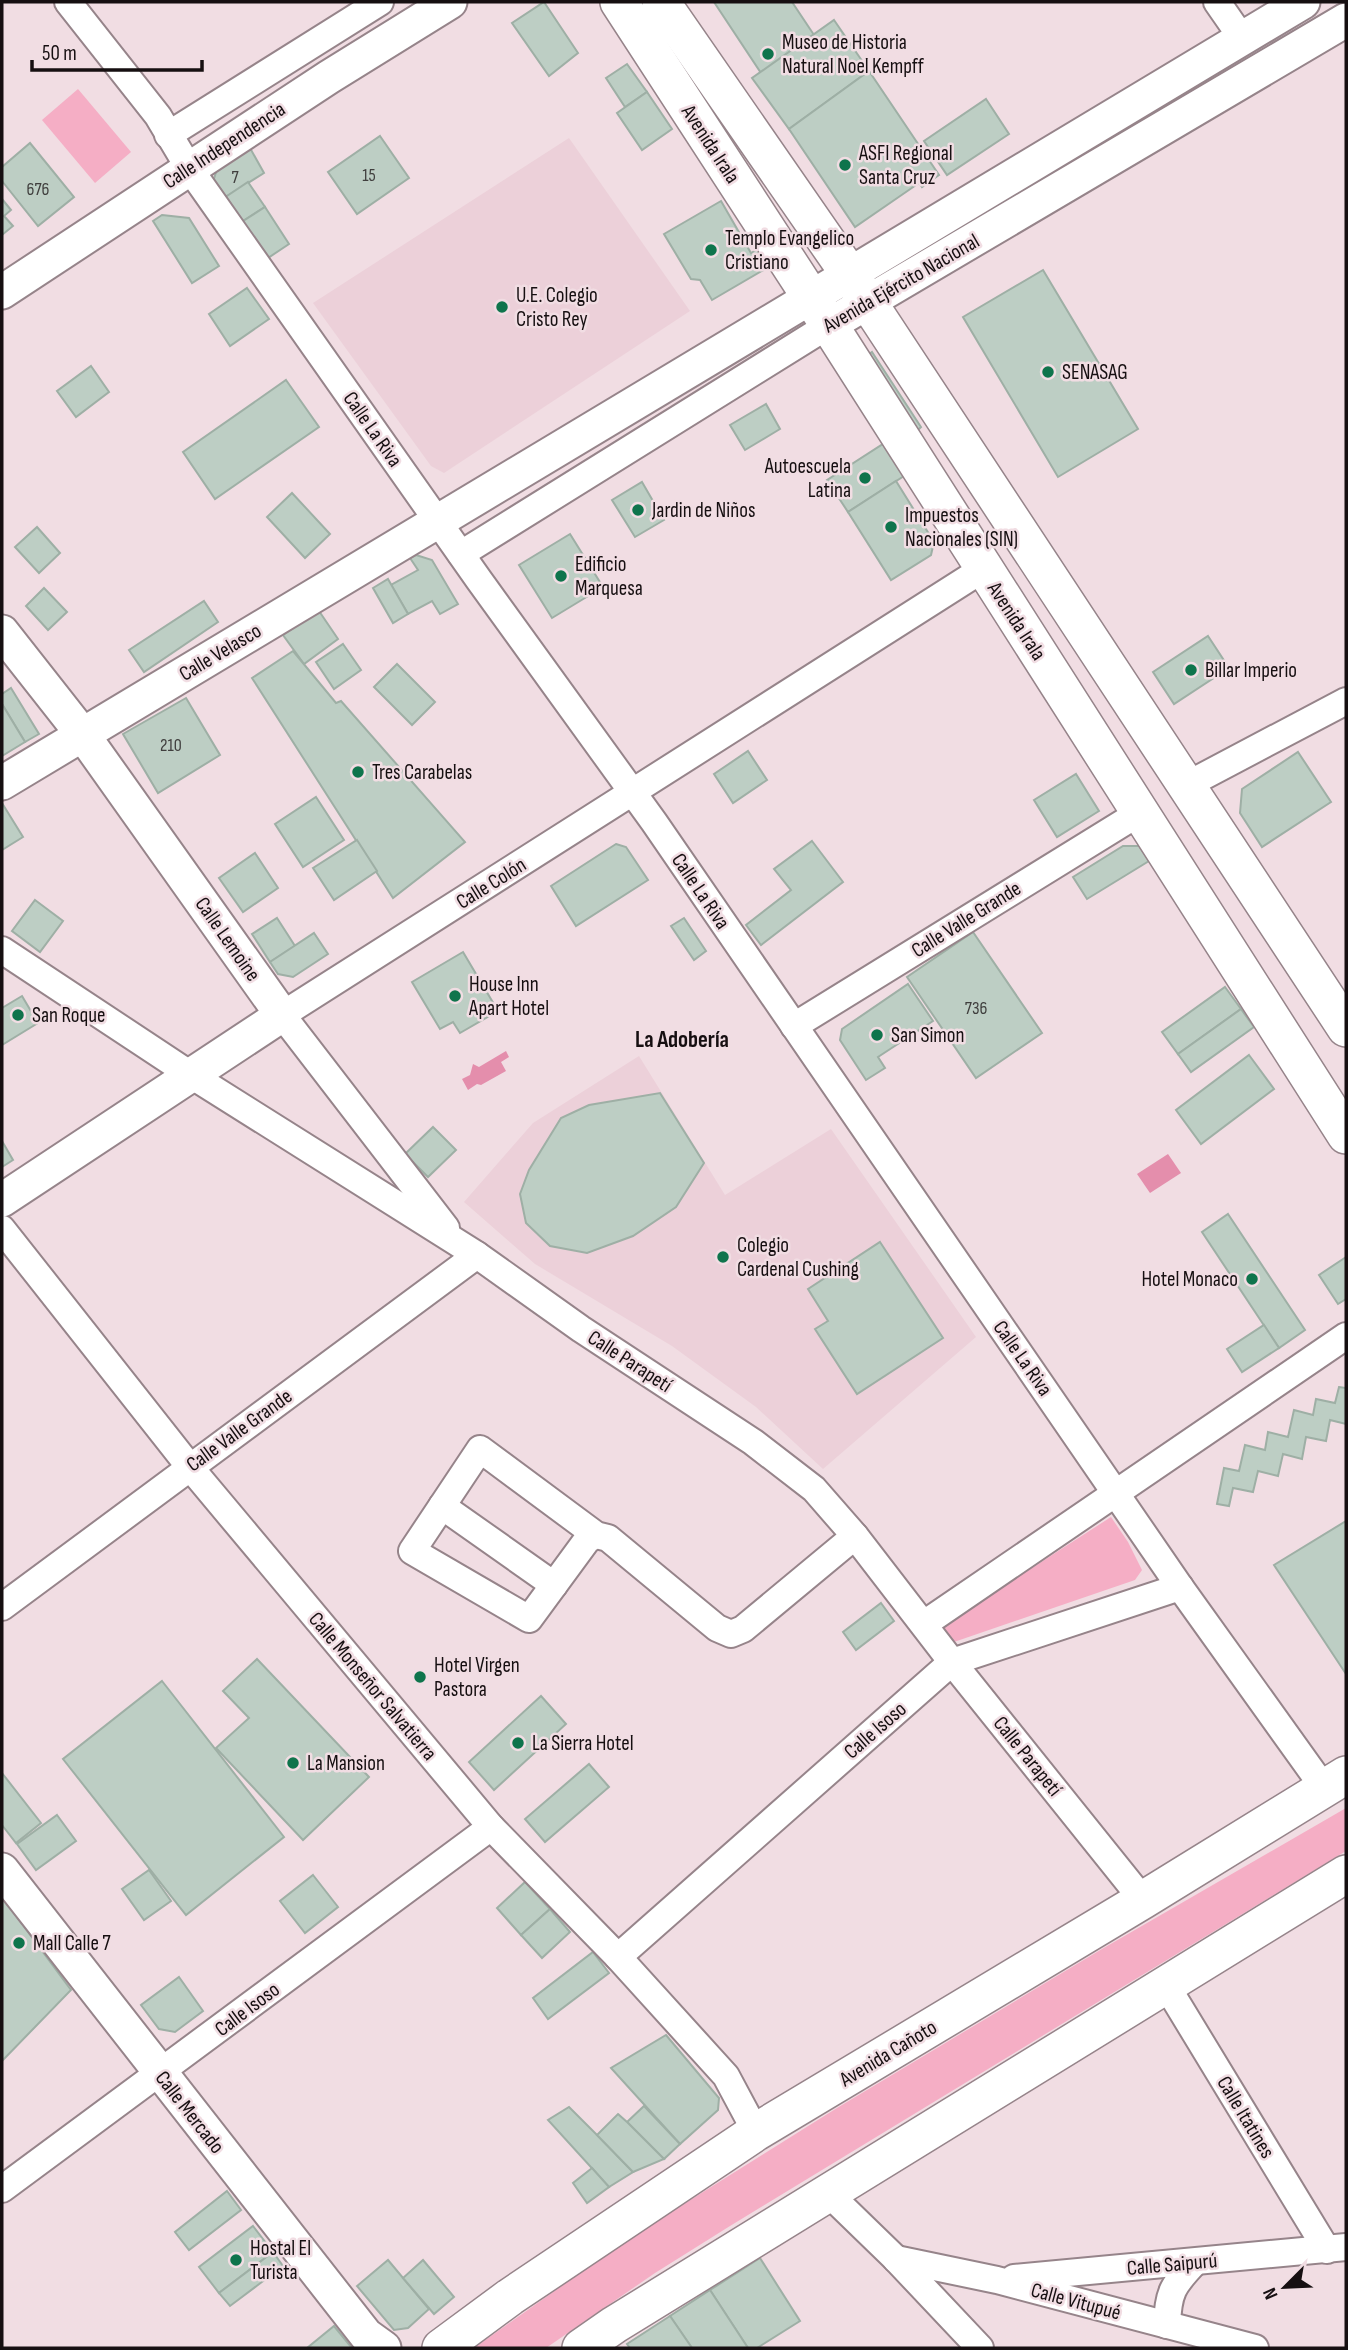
<svg xmlns="http://www.w3.org/2000/svg" width="1348" height="2350" viewBox="0 0 1348 2350" font-family="'Sofia Sans Condensed',sans-serif">
<style>
.built{fill:#ecd0d9}
.green{fill:#f5aec5}
.water{fill:#e48eac}
.building{fill:#bdcec4;stroke:#9eafa5;stroke-width:2}
.lines{fill:none;stroke-linecap:round;stroke-linejoin:round}
.minor-casing{stroke:#96848a;stroke-width:30}
.tertiary-casing{stroke:#96848a;stroke-width:37}
.secondary-casing{stroke:#96848a;stroke-width:40}
.minor{stroke:#fff;stroke-width:26}
.tertiary{stroke:#fff;stroke-width:33}
.secondary{stroke:#fff;stroke-width:37}
.poi-dot{fill:#0f744c;stroke:#f1dde3;stroke-width:2.5}
.labels{text-anchor:middle;stroke-width:5;stroke-linejoin:round;paint-order:stroke}
.number-label{font-size:18px;fill:#403f3e}
.poi-label{font-size:21px;fill:#160f11;stroke:#f1dde3;text-anchor:start}
.street-label{font-size:21px;fill:#160f11;stroke:#f1dde3}
.neighbourhood-label{font-size:23px;font-weight:bold;fill:#160f11;stroke:#f1dde3}
</style>
<rect width="100%" height="100%" fill="#f1dde3"/>
<g class="built">
<polygon points="569,138 690,311 444,473 431,466 313,303"/>
<polygon points="639,1056 725,1195 831,1129 976,1337 823,1469 756,1407 672,1346 535,1264 464,1202 533,1123"/>
</g>
<g class="green">
<polygon points="78,89 131,152 95,183 42,120"/>
<polygon points="1111,1517 1128,1542 1142,1570 1135,1580 954,1642 940,1637 945,1624"/>
<polygon points="1346,1808 1346,1851 730,2226 655,2273 546,2348 474,2348 625,2241 837,2108 1102,1949"/>
</g>
<g class="water">
<polygon points="506,1051 509,1057 501,1062 506,1071 481,1085 477,1084 468,1090 462,1079 470,1075 473,1064 479,1067"/>
<polygon points="1168,1154 1181,1173 1150,1193 1137,1174"/>
</g>
<g class="building">
<polygon points="544,2 578,53 549,76 512,23"/>
<polygon points="714,2 792,2 814,35 761,73"/>
<polygon points="834,20 869,71 789,129 752,78"/>
<polygon points="627,64 647,92 625,107 606,78"/>
<polygon points="869,71 939,175 922,187 919,183 855,227 789,129"/>
<polygon points="647,92 672,129 642,150 617,113"/>
<polygon points="986,99 1009,134 947,175 924,141"/>
<polygon points="380,136 409,178 357,214 328,172"/>
<polygon points="30,143 74,197 38,226 2,181 2,167"/>
<polygon points="250,148 264,173 224,198 213,182 217,169"/>
<polygon points="248,182 265,207 240,223 224,198"/>
<polygon points="2,199 11,210 4,216 13,226 2,235"/>
<polygon points="721,201 751,253 761,247 772,265 712,300 700,280 691,279 664,234"/>
<polygon points="265,207 289,244 265,260 240,223"/>
<polygon points="162,215 189,218 219,266 192,283 153,221"/>
<polygon points="1043,270 1138,429 1058,477 963,317"/>
<polygon points="247,288 269,319 230,346 209,314"/>
<polygon points="872,352 921,427 918,430 868,355"/>
<polygon points="91,366 109,392 76,417 57,391"/>
<polygon points="286,380 319,427 215,499 183,452"/>
<polygon points="766,404 780,429 745,450 730,425"/>
<polygon points="883,444 904,476 848,512 827,480"/>
<polygon points="896,481 934,542 931,555 891,580 848,512"/>
<polygon points="642,482 664,520 635,537 612,500"/>
<polygon points="292,493 330,534 305,558 267,517"/>
<polygon points="37,527 60,553 39,573 15,547"/>
<polygon points="570,534 603,587 552,618 519,565"/>
<polygon points="416,555 432,560 458,604 440,614 432,601 408,614 391,585 418,570 410,558"/>
<polygon points="388,579 408,614 393,623 373,588"/>
<polygon points="44,588 67,612 48,630 26,606"/>
<polygon points="204,601 218,622 144,672 129,650"/>
<polygon points="319,611 338,639 304,664 283,635"/>
<polygon points="1208,636 1229,668 1174,704 1153,672"/>
<polygon points="343,644 361,670 334,689 316,662"/>
<polygon points="293,651 336,703 341,701 465,842 393,898 252,678"/>
<polygon points="397,664 435,702 412,725 374,687"/>
<polygon points="11,688 39,734 25,742 2,704 2,694"/>
<polygon points="186,698 220,755 158,793 123,734"/>
<polygon points="2,704 25,742 2,756"/>
<polygon points="748,751 767,780 733,803 714,774"/>
<polygon points="1298,752 1331,802 1262,847 1240,813 1242,789"/>
<polygon points="1076,774 1099,811 1057,837 1034,800"/>
<polygon points="316,797 344,840 303,867 275,824"/>
<polygon points="2,803 23,837 2,850"/>
<polygon points="357,840 377,871 334,900 313,868"/>
<polygon points="812,841 843,882 761,945 746,925 791,890 774,869"/>
<polygon points="616,844 626,847 648,880 576,926 551,886"/>
<polygon points="1123,846 1139,846 1149,861 1087,899 1073,877"/>
<polygon points="255,853 278,888 243,912 219,878"/>
<polygon points="35,900 63,921 40,952 12,931"/>
<polygon points="277,918 295,946 270,962 252,934"/>
<polygon points="684,918 706,951 694,960 671,926"/>
<polygon points="973,932 1042,1033 976,1078 907,977"/>
<polygon points="314,933 328,954 293,977 278,974 270,962"/>
<polygon points="463,952 498,1011 460,1033 453,1022 440,1029 412,982"/>
<polygon points="908,984 933,1021 878,1057 885,1068 866,1080 840,1040 842,1029"/>
<polygon points="1225,987 1241,1009 1178,1054 1162,1032"/>
<polygon points="22,996 38,1023 2,1045 2,1008"/>
<polygon points="1241,1009 1254,1027 1191,1072 1178,1054"/>
<polygon points="1249,1055 1274,1089 1201,1144 1176,1110"/>
<polygon points="660,1093 704,1163 676,1207 633,1236 587,1253 550,1246 526,1223 520,1194 529,1170 561,1118 589,1105"/>
<polygon points="433,1127 456,1150 428,1177 405,1154"/>
<polygon points="2,1141 13,1160 2,1167"/>
<polygon points="1228,1214 1305,1330 1279,1348 1202,1232"/>
<polygon points="880,1242 943,1338 857,1394 815,1329 828,1321 808,1289"/>
<polygon points="1346,1257 1346,1299 1338,1304 1319,1275"/>
<polygon points="1264,1325 1279,1348 1242,1372 1227,1349"/>
<polygon points="1339,1387 1346,1388 1346,1424 1330,1420 1326,1441 1306,1437 1302,1459 1283,1454 1278,1476 1258,1471 1253,1492 1233,1488 1229,1506 1217,1504 1224,1468 1239,1471 1245,1445 1265,1450 1268,1432 1288,1437 1294,1410 1313,1415 1316,1399 1335,1403"/>
<polygon points="1346,1521 1346,1674 1274,1565"/>
<polygon points="881,1603 894,1621 856,1650 843,1632"/>
<polygon points="257,1659 369,1777 303,1840 216,1748 249,1718 223,1691"/>
<polygon points="162,1681 284,1837 186,1915 63,1759"/>
<polygon points="541,1696 566,1724 494,1790 469,1762"/>
<polygon points="589,1764 609,1787 545,1842 525,1819"/>
<polygon points="2,1773 41,1823 16,1843 2,1825"/>
<polygon points="57,1815 76,1841 36,1870 17,1844"/>
<polygon points="149,1870 171,1901 144,1920 122,1889"/>
<polygon points="313,1875 338,1907 305,1933 280,1901"/>
<polygon points="525,1882 550,1909 521,1935 497,1908"/>
<polygon points="2,1897 71,1990 2,2061"/>
<polygon points="550,1909 570,1932 542,1958 521,1935"/>
<polygon points="593,1952 609,1973 548,2019 533,1998"/>
<polygon points="179,1977 203,2011 175,2032 159,2029 141,2005"/>
<polygon points="666,2035 719,2098 718,2110 680,2144 611,2068"/>
<polygon points="644,2106 680,2144 664,2159 627,2122"/>
<polygon points="569,2107 597,2135 633,2172 609,2187 548,2120"/>
<polygon points="618,2114 627,2122 664,2159 633,2172 597,2135"/>
<polygon points="592,2168 609,2187 587,2203 573,2183"/>
<polygon points="227,2191 241,2210 189,2250 175,2232"/>
<polygon points="253,2226 273,2252 219,2293 199,2267"/>
<polygon points="273,2252 283,2266 230,2306 219,2293"/>
<polygon points="760,2258 800,2321 757,2348 748,2348 710,2290"/>
<polygon points="388,2260 429,2309 408,2328 394,2330 357,2286"/>
<polygon points="423,2260 454,2297 434,2314 403,2278"/>
<polygon points="710,2290 748,2348 692,2348 670,2316"/>
<polygon points="670,2316 692,2348 630,2348 627,2344"/>
<polygon points="334,2326 352,2348 307,2348"/>
</g>
<g class="lines">
<g class="minor-casing">
<g id="minor">
<polyline points="68,2 158,116 189,168 479,580 654,822 1180,1587 1324,1788"/>
<polyline points="1217,2 1242,38"/>
<polyline points="168,135 380,2"/>
<polyline points="461,554 829,325"/>
<polyline points="1185,786 1346,701"/>
<polyline points="2,950 191,1075 477,1255 581,1329 753,1442 814,1489 855,1536 952,1662 1143,1900"/>
<polyline points="794,1026 1139,813"/>
<polyline points="446,1228 282,1015 983,569"/>
<polyline points="2,1229 189,1466 491,1827 618,1957 726,2076 756,2132"/>
<polyline points="442,1506 554,1585"/>
<polyline points="596,1535 587,1540 529,1619 412,1551 480,1449 596,1535 608,1538 717,1628 731,1634 743,1629 855,1536"/>
<polyline points="2,1607 477,1255"/>
<polyline points="924,1624 1346,1336"/>
<polyline points="618,1957 952,1662 1180,1587"/>
<polyline points="1166,1985 1327,2250"/>
<polyline points="2,2189 491,1827"/>
<polyline points="828,2193 896,2259 980,2348"/>
<polyline points="896,2259 997,2280 1255,2348"/>
<polyline points="1014,2278 1346,2247"/>
<path d="M 1167,2325 C 1168,2292 1173,2285 1195,2262"/>
</g>
</g>
<g class="tertiary-casing">
<g id="tertiary">
<polyline points="2,292 329,77 450,2"/>
<polyline points="829,325 1346,20"/>
<polyline points="2,632 83,735 282,1015 2,1200"/>
<polyline points="2,783 1303,2"/>
<polyline points="2,1870 366,2335 384,2348"/>
</g>
</g>
<g class="secondary-casing">
<g id="secondary">
<polyline points="619,2 829,325 1346,1135"/>
<polyline points="661,2 850,275 1346,1028"/>
<polyline points="441,2348 510,2297 756,2132 1143,1900 1346,1775"/>
<polyline points="581,2348 614,2325 1346,1874"/>
</g>
</g>
<use href="#minor" class="minor"/>
<use href="#tertiary" class="tertiary"/>
<use href="#secondary" class="secondary"/>
</g>
<g class="poi-dot">
<circle cx="768" cy="54" r="7"/>
<circle cx="845" cy="165" r="7"/>
<circle cx="711" cy="250" r="7"/>
<circle cx="502" cy="307" r="7"/>
<circle cx="1048" cy="372" r="7"/>
<circle cx="865" cy="478" r="7"/>
<circle cx="638" cy="510" r="7"/>
<circle cx="891" cy="527" r="7"/>
<circle cx="561" cy="576" r="7"/>
<circle cx="1191" cy="670" r="7"/>
<circle cx="358" cy="772" r="7"/>
<circle cx="455" cy="996" r="7"/>
<circle cx="18" cy="1015" r="7"/>
<circle cx="877" cy="1035" r="7"/>
<circle cx="723" cy="1257" r="7"/>
<circle cx="1252" cy="1279" r="7"/>
<circle cx="420" cy="1677" r="7"/>
<circle cx="518" cy="1743" r="7"/>
<circle cx="293" cy="1763" r="7"/>
<circle cx="19" cy="1943" r="7"/>
<circle cx="236" cy="2260" r="7"/>
</g>
<g class="labels">
<g class="number-label">
<text x="369" y="181">15</text>
<text x="235" y="183">7</text>
<text x="38" y="195">676</text>
<text x="171" y="751">210</text>
<text x="976" y="1014">736</text>
</g>
<g class="poi-label">
<text x="782" y="49">Museo de Historia<tspan x="782" dy="24">Natural Noel Kempff</tspan></text>
<text x="859" y="160">ASFI Regional<tspan x="859" dy="24">Santa Cruz</tspan></text>
<text x="725" y="245">Templo Evangelico<tspan x="725" dy="24">Cristiano</tspan></text>
<text x="516" y="302">U.E. Colegio<tspan x="516" dy="24">Cristo Rey</tspan></text>
<text x="1062" y="379">SENASAG</text>
<text x="851" y="473" text-anchor="end">Autoescuela<tspan x="851" dy="24">Latina</tspan></text>
<text x="652" y="517">Jardin de Niños</text>
<text x="905" y="522">Impuestos<tspan x="905" dy="24">Nacionales (SIN)</tspan></text>
<text x="575" y="571">Edificio<tspan x="575" dy="24">Marquesa</tspan></text>
<text x="1205" y="677">Billar Imperio</text>
<text x="372" y="779">Tres Carabelas</text>
<text x="469" y="991">House Inn<tspan x="469" dy="24">Apart Hotel</tspan></text>
<text x="32" y="1022">San Roque</text>
<text x="891" y="1042">San Simon</text>
<text x="737" y="1252">Colegio<tspan x="737" dy="24">Cardenal Cushing</tspan></text>
<text x="1238" y="1286" text-anchor="end">Hotel Monaco</text>
<text x="434" y="1672">Hotel Virgen<tspan x="434" dy="24">Pastora</tspan></text>
<text x="532" y="1750">La Sierra Hotel</text>
<text x="307" y="1770">La Mansion</text>
<text x="33" y="1950">Mall Calle 7</text>
<text x="250" y="2255">Hostal El<tspan x="250" dy="24">Turista</tspan></text>
</g>
<g class="street-label">
<text transform="translate(711 144) rotate(57)" y="7">Avenida Irala</text>
<text transform="translate(224 145) rotate(-33)" y="7">Calle Independencia</text>
<text transform="translate(901 283) rotate(-30)" y="7">Avenida Ejército Nacional</text>
<text transform="translate(373 429) rotate(55)" y="7">Calle La Riva</text>
<text transform="translate(1017 621) rotate(57)" y="7">Avenida Irala</text>
<text transform="translate(220 652) rotate(-31)" y="7">Calle Velasco</text>
<text transform="translate(491 883) rotate(-32)" y="7">Calle Colón</text>
<text transform="translate(701 891) rotate(56)" y="7">Calle La Riva</text>
<text transform="translate(966 919) rotate(-32)" y="7">Calle Valle Grande</text>
<text transform="translate(228 939) rotate(55)" y="7">Calle Lemoine</text>
<text transform="translate(1023 1358) rotate(55)" y="7">Calle La Riva</text>
<text transform="translate(630 1361) rotate(33)" y="7">Calle Parapetí</text>
<text transform="translate(239 1430) rotate(-36)" y="7">Calle Valle Grande</text>
<text transform="translate(373 1686) rotate(50)" y="7">Calle Monseñor Salvatierra</text>
<text transform="translate(875 1730) rotate(-41)" y="7">Calle Isoso</text>
<text transform="translate(1028 1756) rotate(51)" y="7">Calle Parapetí</text>
<text transform="translate(247 2009) rotate(-37)" y="7">Calle Isoso</text>
<text transform="translate(888 2053) rotate(-31)" y="7">Avenida Cañoto</text>
<text transform="translate(190 2112) rotate(52)" y="7">Calle Mercado</text>
<text transform="translate(1246 2117) rotate(59)" y="7">Calle Itatines</text>
<text transform="translate(1172 2264) rotate(-5)" y="7">Calle Saipurú</text>
<text transform="translate(1076 2301) rotate(15)" y="7">Calle Vitupué</text>
</g>
<g class="neighbourhood-label">
<text x="682" y="1047">La Adobería</text>
</g>
</g>
<rect width="1348" height="2350" fill="none" stroke="#160f11" stroke-width="7"/>
<g transform="translate(1285 2287) rotate(246)" stroke="#f1dde3" stroke-width="5" paint-order="stroke">
<path d="M0-5L12 26L0 18L-12 26Z" fill="#160f11"/>
<text y="-10" font-size="19" font-weight="bold" text-anchor="middle" fill="#160f11">N</text>
</g>
<path d="M32 60v10h170v-10" fill="none" stroke="#160f11" stroke-width="3.5"/>
<text x="42" y="60" font-size="21" fill="#160f11" stroke="#f1dde3" stroke-width="5" paint-order="stroke">50 m</text>
</svg>
